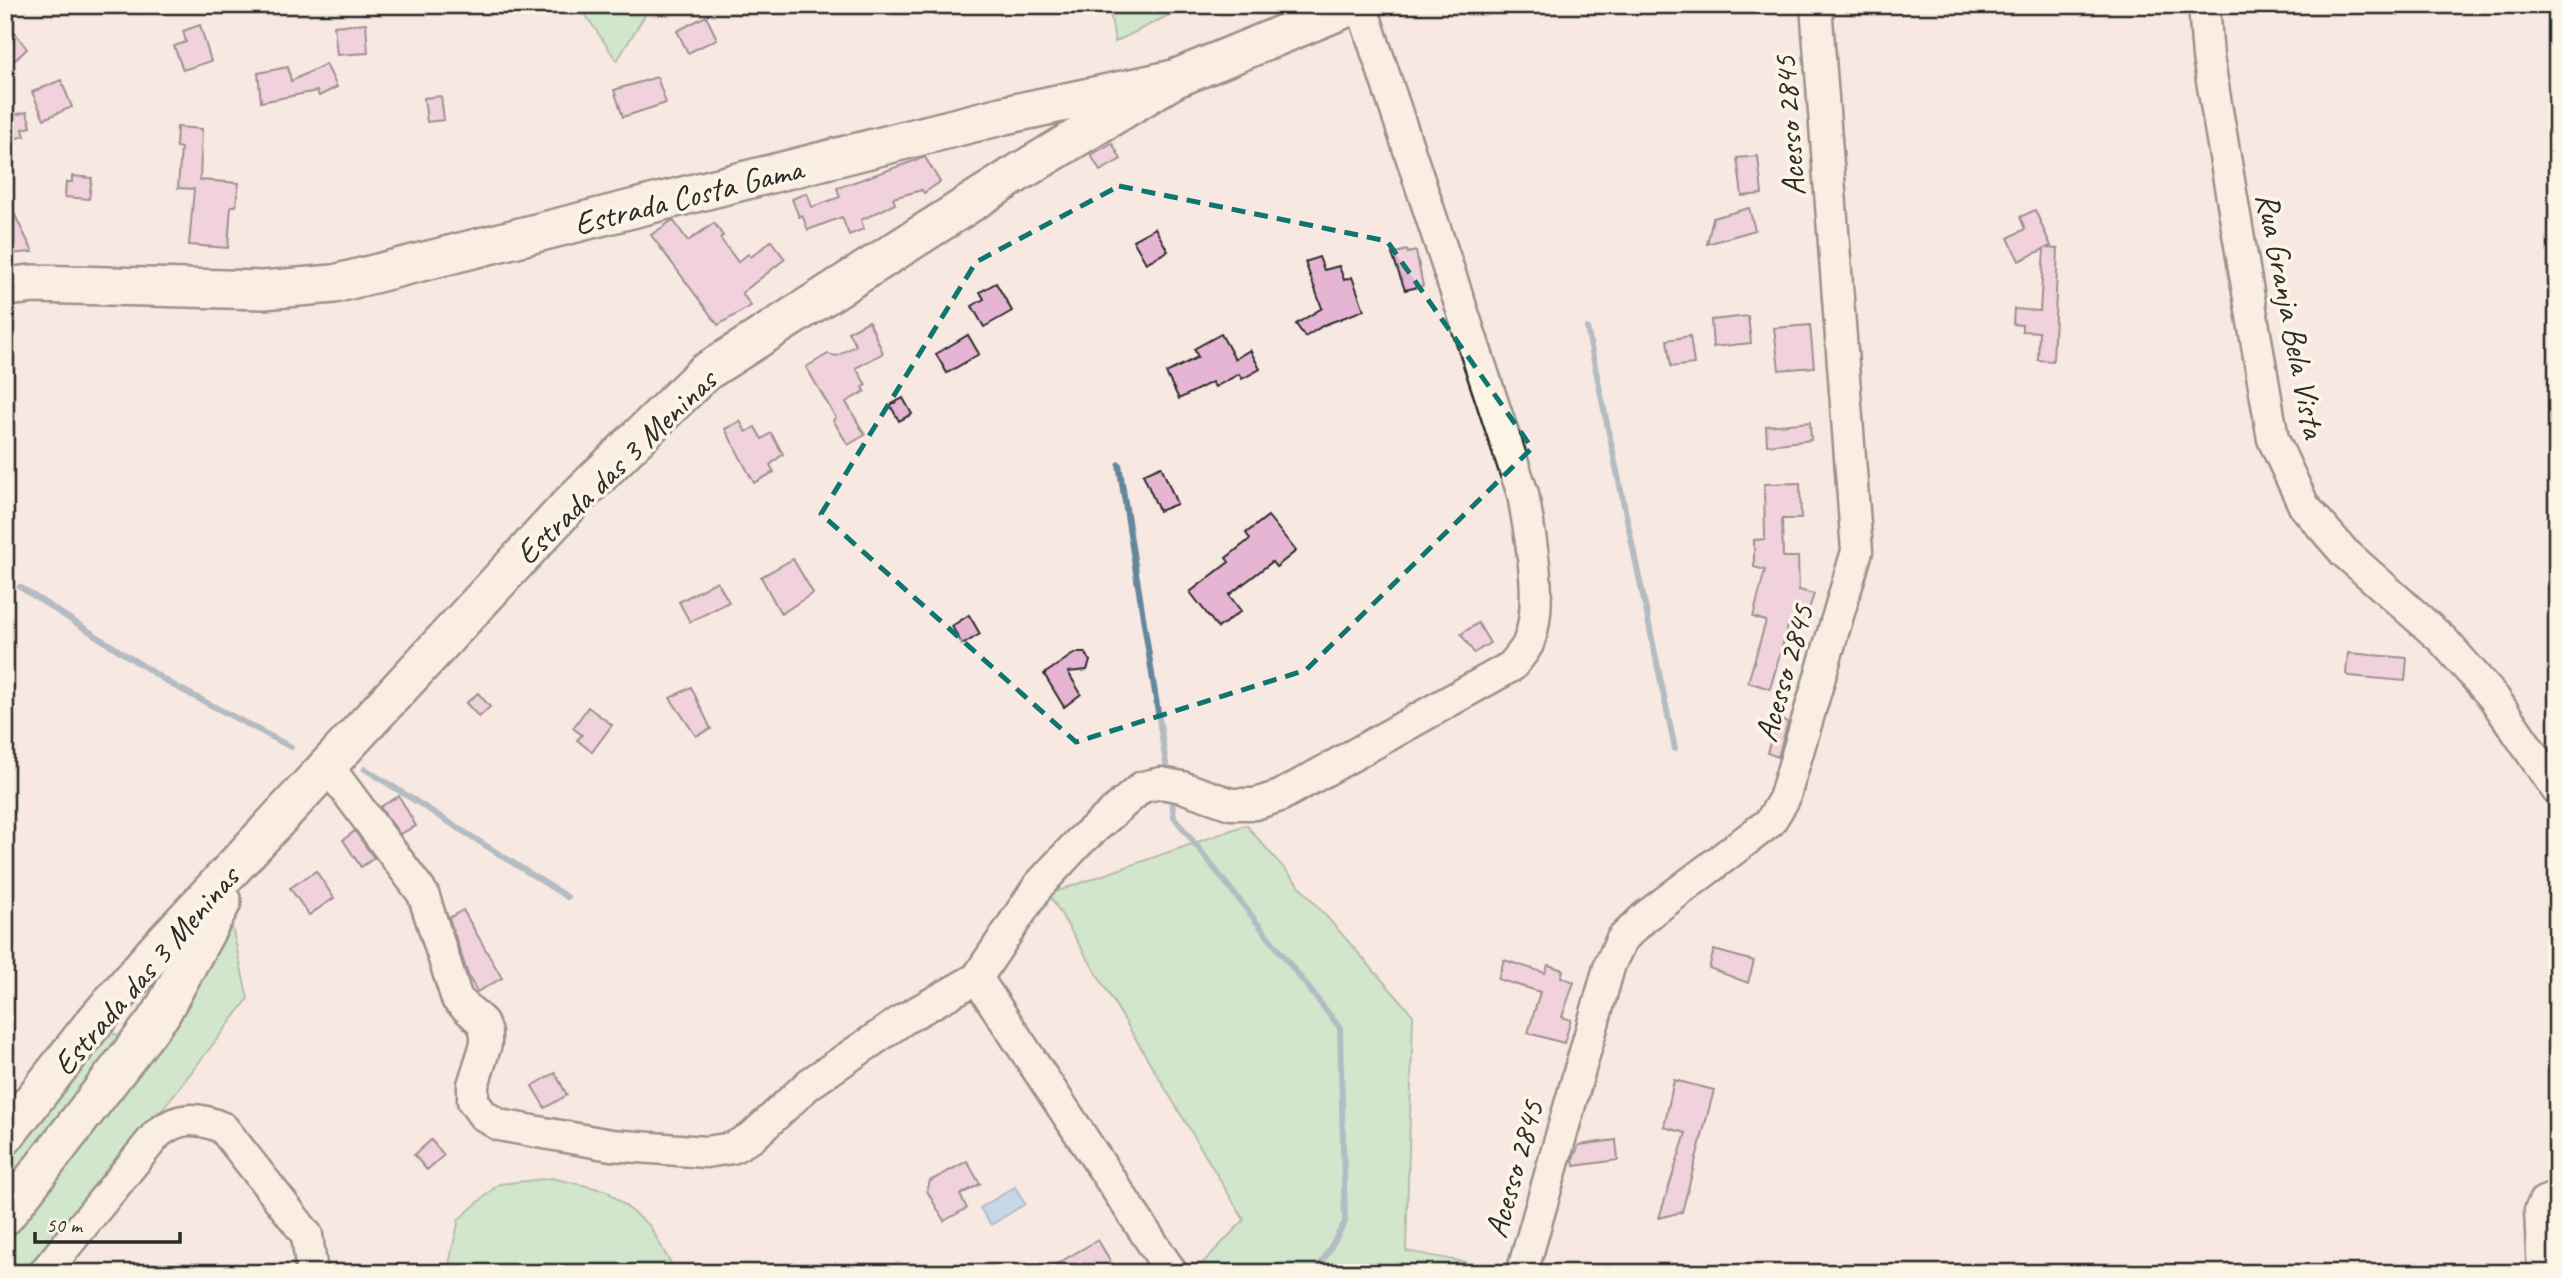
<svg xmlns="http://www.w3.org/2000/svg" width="2562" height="1278" viewBox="0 0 2562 1278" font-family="Caveat,sans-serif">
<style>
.green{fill:#a2e4af;stroke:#66886d;stroke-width:2}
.water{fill:#8ac5e9;stroke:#64879d;stroke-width:2}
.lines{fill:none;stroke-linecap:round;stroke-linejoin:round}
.stream{stroke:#64879d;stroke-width:6}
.building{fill:#e7b5d4;stroke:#2b2b2b;stroke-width:2}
.minor-casing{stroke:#2b2b2b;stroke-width:35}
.major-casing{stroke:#2b2b2b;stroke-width:42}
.minor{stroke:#fcf5e5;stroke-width:30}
.major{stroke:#fcf5e5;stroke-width:37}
.marked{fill:none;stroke:#0f766e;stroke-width:5;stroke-dasharray:14 9;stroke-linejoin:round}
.labels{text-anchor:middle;stroke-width:7;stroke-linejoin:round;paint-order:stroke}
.street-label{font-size:33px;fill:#2b2b2b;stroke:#fcf5e5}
</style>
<rect width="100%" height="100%" fill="#f8e8e2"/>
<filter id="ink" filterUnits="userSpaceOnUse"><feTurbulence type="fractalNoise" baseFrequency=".0143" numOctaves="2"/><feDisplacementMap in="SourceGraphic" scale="14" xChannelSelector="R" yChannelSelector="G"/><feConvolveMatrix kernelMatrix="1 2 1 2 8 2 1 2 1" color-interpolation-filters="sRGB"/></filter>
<g filter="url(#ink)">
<g class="green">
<polygon points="579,5 651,5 617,61"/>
<polygon points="1109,5 1189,5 1115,42"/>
<polygon points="1246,825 1413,1015 1406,1251 1465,1262 1463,1273 1193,1273 1244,1220 1049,894"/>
<polygon points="229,913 248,999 162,1110 147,1121 23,1273 5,1273 5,1232"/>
<polygon points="110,1033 118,1035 123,1042 5,1200 5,1157 98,1040"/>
<polygon points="552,1178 607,1191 650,1226 676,1273 447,1273 459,1219 499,1184"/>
</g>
<polygon class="water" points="1015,1187 1025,1204 991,1225 980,1208"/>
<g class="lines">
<g class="stream">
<polyline points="1587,328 1675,749"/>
<polyline points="1119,464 1168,776"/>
<polyline points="20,587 171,684 291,747"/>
<polyline points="365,769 567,897"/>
<polyline points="1171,794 1174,817 1340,1028 1345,1222 1316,1273"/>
</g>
</g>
<g class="building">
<polygon points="706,16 717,39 688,53 677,31"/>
<polygon points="5,19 27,49 5,69"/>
<polygon points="366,23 368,53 337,55 334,26"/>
<polygon points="200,25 211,61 183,70 174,46 186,42 183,31"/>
<polygon points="326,64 337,87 319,96 317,91 261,102 258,73 288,67 291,81"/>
<polygon points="657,77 666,103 623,117 614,90"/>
<polygon points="61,80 72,107 44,119 32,92"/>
<polygon points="441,96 444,120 427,122 424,98"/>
<polygon points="27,112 31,127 23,129 25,136 5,141 5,117"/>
<polygon points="177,127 202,129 200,180 239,183 236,206 231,206 228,248 189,245 194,189 178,188 181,148 176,147"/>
<polygon points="1112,143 1121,159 1100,171 1091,155"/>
<polygon points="1758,156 1762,194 1742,196 1737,158"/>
<polygon points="925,157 940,182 924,193 922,190 893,198 895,204 861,220 864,229 849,235 842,217 808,230 802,215 799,217 792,199 807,193 812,207 840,197 837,188"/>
<polygon points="72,176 92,178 89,199 65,197 66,182 72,182"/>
<polygon points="5,195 33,252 9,254 5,247"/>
<polygon points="1749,208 1755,230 1707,244 1713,218"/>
<polygon points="2035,210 2051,246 2046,248 2058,249 2053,361 2038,360 2039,332 2022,331 2022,325 2013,324 2014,309 2040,311 2044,249 2019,261 2008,238 2025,229 2020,217"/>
<polygon points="673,220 688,241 714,223 723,236 720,238 738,262 748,254 751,257 771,241 785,259 742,293 751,306 718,325 651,235"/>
<polygon points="1155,228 1168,251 1146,263 1133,240"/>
<polygon points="1407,250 1408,253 1416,251 1423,286 1405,290 1392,254"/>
<polygon points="1319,257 1324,270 1339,266 1344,280 1352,277 1364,310 1324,325 1305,337 1296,324 1322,308 1305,262"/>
<polygon points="996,283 1012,311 984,327 972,306 984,299 980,292"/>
<polygon points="1748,316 1751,343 1713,347 1711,320"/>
<polygon points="869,321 883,353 856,368 866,385 863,387 865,391 846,402 865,435 848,445 833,420 836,418 806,367 828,354 837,356 856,345 848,332"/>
<polygon points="1810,325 1814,367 1779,370 1774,328"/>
<polygon points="1221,334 1235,359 1250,350 1260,369 1242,379 1239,374 1215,387 1212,382 1179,399 1166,373 1198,357 1194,349"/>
<polygon points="968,335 979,354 947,373 936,354"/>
<polygon points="1690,336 1694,364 1671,367 1667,340"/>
<polygon points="903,398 912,414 899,421 890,405"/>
<polygon points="740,421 746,432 755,427 762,439 771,433 783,454 770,465 774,472 754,483 725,429"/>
<polygon points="1810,422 1811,440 1767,445 1766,426"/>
<polygon points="1161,466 1177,504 1159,511 1143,474"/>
<polygon points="1800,483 1801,519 1782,519 1783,557 1798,557 1799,590 1814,594 1802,630 1788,626 1770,689 1748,682 1766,621 1753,617 1765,570 1754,567 1754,540 1765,539 1764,484"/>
<polygon points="1268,516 1296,551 1276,567 1272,562 1229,595 1241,611 1218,628 1190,592 1229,562 1226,558 1250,539 1246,533"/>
<polygon points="793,559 813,593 781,614 761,577"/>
<polygon points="717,581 729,602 690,622 679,602"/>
<polygon points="969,615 980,634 962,645 952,626"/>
<polygon points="1478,623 1490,643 1474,653 1461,634"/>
<polygon points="1075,653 1085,653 1090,661 1087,670 1068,672 1081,694 1064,707 1044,674"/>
<polygon points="2348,653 2407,658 2405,681 2349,676 2346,674"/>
<polygon points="691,687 711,729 696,736 670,698"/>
<polygon points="478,693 490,707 479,717 466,703"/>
<polygon points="588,707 612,725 592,752 577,740 582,735 573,728"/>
<polygon points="1777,719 1788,722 1778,757 1767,753"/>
<polygon points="399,796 416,826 400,834 380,807"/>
<polygon points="355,831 374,858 361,867 343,840"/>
<polygon points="316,871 334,898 309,915 290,888"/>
<polygon points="463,910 502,978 477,992 468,975 449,918"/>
<polygon points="1714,950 1754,961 1748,983 1709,968"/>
<polygon points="1504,960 1545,973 1548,965 1563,970 1561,977 1574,982 1562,1017 1571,1020 1564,1043 1528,1033 1540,992 1498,979"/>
<polygon points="555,1073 567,1095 545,1108 532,1086"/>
<polygon points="1674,1080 1714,1090 1682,1212 1659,1218 1686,1133 1664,1127"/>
<polygon points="431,1140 444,1155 427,1170 414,1155"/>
<polygon points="1616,1140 1618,1160 1574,1166 1573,1158 1579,1145"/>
<polygon points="967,1161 980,1184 960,1195 967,1208 944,1221 927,1191 930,1181"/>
<polygon points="1098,1240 1114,1267 1105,1273 1041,1273"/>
</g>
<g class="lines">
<g class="minor-casing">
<g id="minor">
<polyline points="2204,5 2208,57 2273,439 2304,506 2344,552 2443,640 2494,698 2557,790"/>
<path d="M 327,765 L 423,894 L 457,999 L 482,1022 L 486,1033 L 486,1044 L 473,1085 L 473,1101 L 483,1115 L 499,1125 L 611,1145 L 706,1152 L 732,1148 L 752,1137 L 809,1084 L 904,1019 L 977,978 L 1039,885 L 1079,842 L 1142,787 L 1161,783 L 1182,787 L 1231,804 L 1255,804 L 1280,796 L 1512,666 C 1517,659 1524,652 1528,644 C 1545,602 1530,537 1523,494 L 1361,5"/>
<polyline points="977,978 1172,1273"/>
<path d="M 44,1273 L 157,1134 C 179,1116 198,1117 223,1128 L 307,1235 L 312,1273"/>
<polyline points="1522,1273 1610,964 1622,939 1645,917 1770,822 1784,799 1857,551 1816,5"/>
<polyline points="2543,1273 2540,1210 2544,1202 2557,1197"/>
</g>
</g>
<g class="major-casing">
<g id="major">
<polyline points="5,287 33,284 263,290 334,284 1005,115 1174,79 1354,5"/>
<polyline points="5,1136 91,1026 155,952 572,502 704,373 1013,176 1174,79"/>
<polyline points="5,1216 161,1014 222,902"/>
</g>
</g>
<use href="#minor" class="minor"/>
<use href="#major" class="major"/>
</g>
</g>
<path d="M0 0H2562V1278H0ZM 1119,186 L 1387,241 L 1532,448 L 1306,670 L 1076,742 L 821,514 L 976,262 Z" fill="#f8e8e2" fill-opacity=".55" fill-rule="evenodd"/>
<path class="marked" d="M 1119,186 L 1387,241 L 1532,448 L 1306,670 L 1076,742 L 821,514 L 976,262 Z"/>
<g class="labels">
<g class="street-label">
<text transform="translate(1788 126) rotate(-94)" y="12">Acesso 2845</text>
<text transform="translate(688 195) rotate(-14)" y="12">Estrada Costa Gama</text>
<text transform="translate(2292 315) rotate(79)" y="12">Rua Granja Bela Vista</text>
<text transform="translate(615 466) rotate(-44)" y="12">Estrada das 3 Meninas</text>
<text transform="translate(1783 673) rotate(-74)" y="12">Acesso 2845</text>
<text transform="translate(145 970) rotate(-49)" y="12">Estrada das 3 Meninas</text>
<text transform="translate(1513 1169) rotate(-74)" y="12">Acesso 2845</text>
</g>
</g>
<rect width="2562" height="1278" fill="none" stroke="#fcf5e5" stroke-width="28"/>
<rect x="14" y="14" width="2534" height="1250" fill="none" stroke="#2b2b2b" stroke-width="2.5" filter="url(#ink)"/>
<path d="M35 1232v10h145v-10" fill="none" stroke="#2b2b2b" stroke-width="3.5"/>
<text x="46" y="1232" font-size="21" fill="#2b2b2b" stroke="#fcf5e5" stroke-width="5" paint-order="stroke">50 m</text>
</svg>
